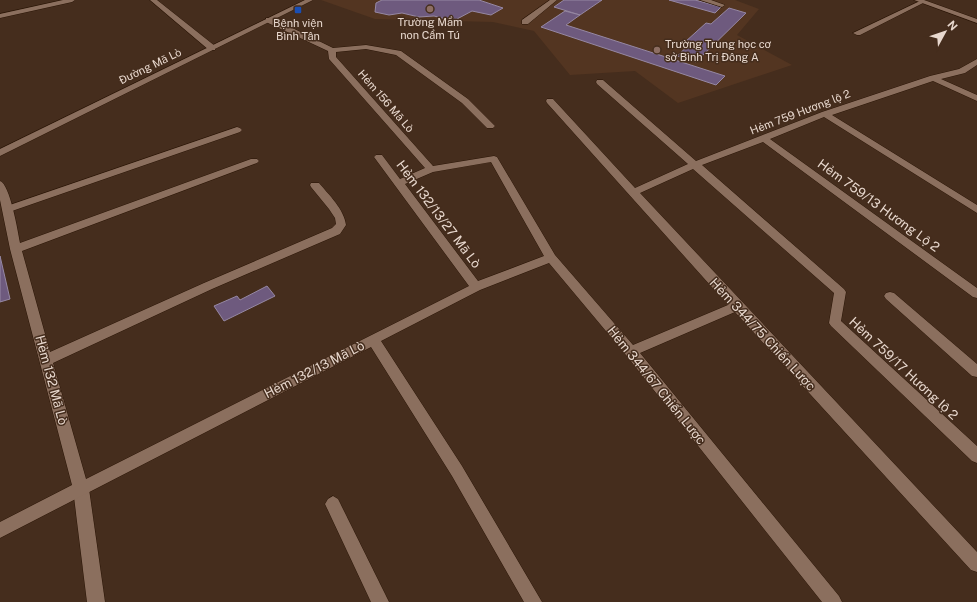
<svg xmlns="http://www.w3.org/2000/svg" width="977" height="602" viewBox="0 0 977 602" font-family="'Public Sans',sans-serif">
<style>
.built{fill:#533521}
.building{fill:#6e5a7e;stroke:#9688a3}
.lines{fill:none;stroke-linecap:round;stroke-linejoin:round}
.lane-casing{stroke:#2a1506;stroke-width:1}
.street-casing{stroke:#2a1506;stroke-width:1}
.secondary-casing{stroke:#2a1506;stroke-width:1}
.lane{fill:#8b6f5e;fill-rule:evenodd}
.street{fill:#8b6f5e;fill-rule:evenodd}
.secondary{fill:#8b6f5e;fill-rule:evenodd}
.education-dot{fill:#8d6e63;stroke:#452d1d;stroke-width:1.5}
.transit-dot{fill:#1a4fb4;stroke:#452d1d;stroke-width:1.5}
.labels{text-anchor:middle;stroke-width:3;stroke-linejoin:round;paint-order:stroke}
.far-poi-label{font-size:11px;fill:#e8d8ce;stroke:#452d1d}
.far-street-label{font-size:11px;fill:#e8d8ce;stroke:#452d1d}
.street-label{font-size:13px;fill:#e8d8ce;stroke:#452d1d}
</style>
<rect width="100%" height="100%" fill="#452d1d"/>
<polygon class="built" points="321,0 735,0 759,9 737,35 792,65 678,103 635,71 570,75 534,31 493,22 375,19"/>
<g class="building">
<polygon points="382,0 479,0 503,8 491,15 472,11 457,19 446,19 434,16 419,17 402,13 389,15 375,12 376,3"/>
<polygon points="564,0 602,0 580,15 554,7"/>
<polygon points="669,0 695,0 721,7 715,13"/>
<polygon points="729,8 746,13 696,62 677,56 690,44 685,42 706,23 711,24"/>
<polygon points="565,11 580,15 566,25 725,76 716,85 541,27"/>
<polygon points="0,256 10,299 0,302"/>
<polygon points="267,286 275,296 224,321 214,306 237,296 240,300"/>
</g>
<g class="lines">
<g class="lane-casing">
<g id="lane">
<polygon points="550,0 557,0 528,24 522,24 522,20"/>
<polygon points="700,0 711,0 725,5 722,7"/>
<polygon points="914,0 924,0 977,19 977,23"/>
<polygon points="237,127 240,128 242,130 240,132 12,211 4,211 3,209 4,207"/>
<polygon points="890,292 894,293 977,364 977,377 972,376 886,299 884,296 886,293"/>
<polygon points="81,482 86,484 89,489 105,602 87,602 73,489 76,484"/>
</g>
</g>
<g class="street-casing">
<g id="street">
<polygon points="63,0 75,0 72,2 0,18 0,14"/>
<polygon points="150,0 157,0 215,46 215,50 209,50"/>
<polygon points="920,1 925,2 860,35 857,35 853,33"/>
<path d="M 266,18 L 272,18 L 333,48 L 366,45 L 401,51 L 468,99 L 495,126 L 493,128 L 487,128 L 462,103 L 396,55 L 366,49 L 336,52 L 336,57 L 433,166 L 494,156 L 497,157 L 555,255 L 633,345 L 728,305 L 547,103 L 546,101 L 547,99 L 553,99 L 635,188 L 688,164 L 597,84 L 596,82 L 597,80 L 603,80 L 696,161 L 822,112 L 930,76 L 959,69 L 977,59 L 977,65 L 965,73 L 941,79 L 977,95 L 977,101 L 933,81 L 832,115 L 977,205 L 977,213 L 824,117 L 770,139 L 977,288 L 977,298 L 973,297 L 763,142 L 702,165 L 844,289 L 846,292 L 841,321 L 977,446 L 977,463 L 972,461 L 831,326 L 829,323 L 834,293 L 693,169 L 640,193 L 977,552 L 977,572 L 971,570 L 735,312 L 640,353 L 839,596 L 842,602 L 822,602 L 626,355 L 549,263 L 480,290 L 381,341 L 462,466 L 542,602 L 524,602 L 452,476 L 371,347 L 0,538 L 0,522 L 72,485 L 10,249 L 0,200 L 0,181 C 10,184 18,232 20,243 L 251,159 L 257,159 L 259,161 L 257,163 L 22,251 L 50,352 L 204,283 L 332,228 L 336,224 L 335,218 L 329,209 L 311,187 L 310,185 L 311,183 L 319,183 C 329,195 344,209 346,225 L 340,234 L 212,289 L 53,363 L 86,479 L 469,286 L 374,157 L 376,155 L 382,155 L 400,179 L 425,168 L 329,59 L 328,51 L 266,22 ZM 491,162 L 544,256 L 478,281 L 405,184 L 433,172 Z"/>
<polygon points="333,496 338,499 389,602 371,602 325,504 328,499"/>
</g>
</g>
<g class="secondary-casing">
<polygon id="secondary" points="305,0 313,0 0,156 0,149"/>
</g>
<use href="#lane" class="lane"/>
<use href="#street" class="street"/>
<use href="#secondary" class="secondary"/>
</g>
<g class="education-dot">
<circle cx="430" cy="9" r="4"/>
<circle cx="657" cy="50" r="4"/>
</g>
<rect class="transit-dot" x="294" y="6" width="8" height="8" rx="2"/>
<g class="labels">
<g class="far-poi-label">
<text x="430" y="26">Trường Mầm<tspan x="430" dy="13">non Cẩm Tú</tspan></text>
<text x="298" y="27">Bệnh viện<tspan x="298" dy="13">Bình Tân</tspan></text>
<text x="665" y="48" text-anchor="start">Trường Trung học cơ<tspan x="665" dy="13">sở Bình Trị Đông A</tspan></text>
</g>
<g class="far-street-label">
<text transform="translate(150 66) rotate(-26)" y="4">Đường Mã Lò</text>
<text transform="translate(386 101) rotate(49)" y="4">Hẻm 156 Mã Lò</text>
<text transform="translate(800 112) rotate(-21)" y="4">Hẻm 759 Hương lộ 2</text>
</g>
<g class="street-label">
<text transform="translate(879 205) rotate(36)" y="5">Hẻm 759/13 Hương Lộ 2</text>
<text transform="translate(439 214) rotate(53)" y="5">Hẻm 132/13/27 Mã Lò</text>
<text transform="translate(763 334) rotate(47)" y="5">Hẻm 344/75 Chiến Lược</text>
<text transform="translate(904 368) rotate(43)" y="5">Hẻm 759/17 Hương lộ 2</text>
<text transform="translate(314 369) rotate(-27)" y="5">Hẻm 132/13 Mã Lò</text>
<text transform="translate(52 380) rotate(75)" y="5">Hẻm 132 Mã Lò</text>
<text transform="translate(657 385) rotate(51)" y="5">Hẻm 344/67 Chiến Lược</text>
</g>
</g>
<g transform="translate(945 32) rotate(50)" stroke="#452d1d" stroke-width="3" paint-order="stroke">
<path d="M0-3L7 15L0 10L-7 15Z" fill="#e8d8ce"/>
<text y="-6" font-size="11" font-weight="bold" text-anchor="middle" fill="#e8d8ce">N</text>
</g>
</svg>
